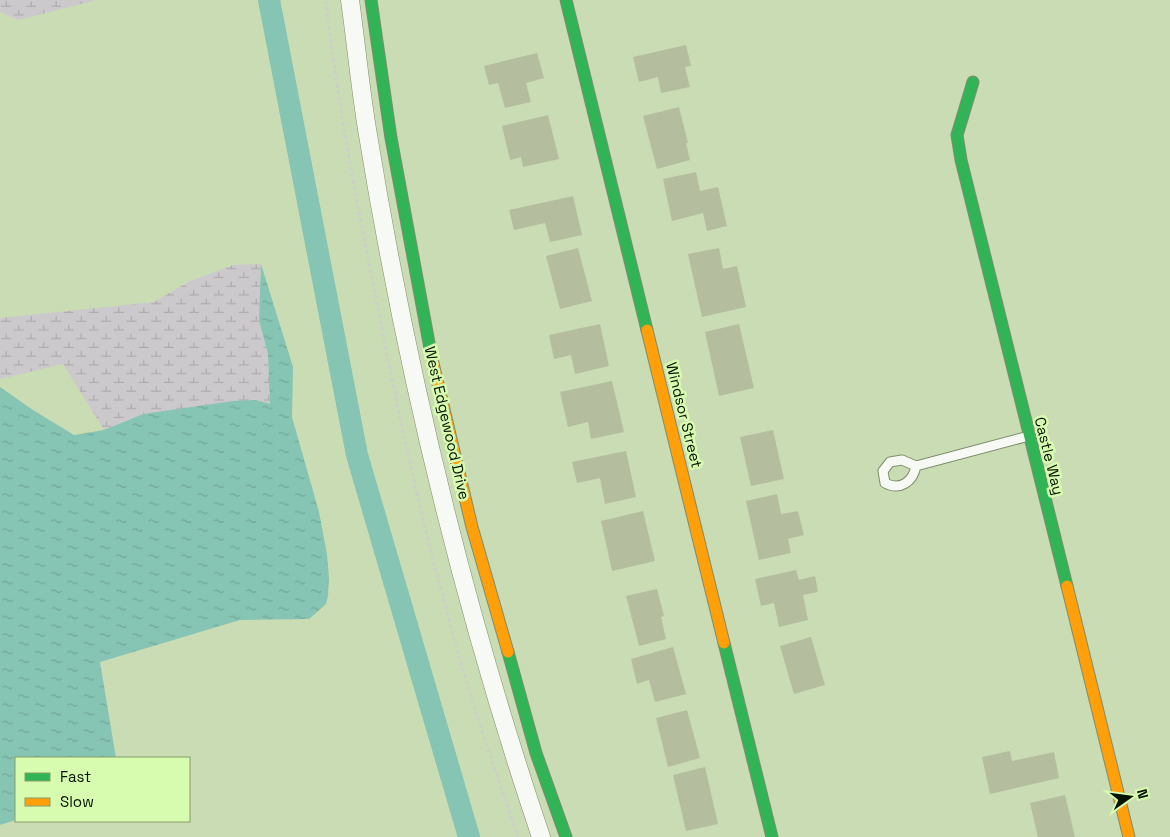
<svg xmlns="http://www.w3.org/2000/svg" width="1170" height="837" viewBox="0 0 1170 837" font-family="'Space Grotesk',sans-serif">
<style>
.wetland{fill:url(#wetland-marsh)}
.water{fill:url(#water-ripples)}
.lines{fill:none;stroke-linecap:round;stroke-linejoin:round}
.canal{stroke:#86c4b3;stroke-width:22}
.building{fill:#b5bd9f}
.lane-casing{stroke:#7f8d6c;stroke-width:11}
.street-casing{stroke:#7f8d6c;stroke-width:19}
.fast-casing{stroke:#7f8d6c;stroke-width:13}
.slow-casing{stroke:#7f8d6c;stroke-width:13}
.path{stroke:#ccd1c5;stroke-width:3;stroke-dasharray:4 2.5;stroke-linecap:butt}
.lane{stroke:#f7faf4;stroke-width:9}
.street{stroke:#f7faf4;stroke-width:18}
.fast{stroke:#30b455;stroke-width:11}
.slow{stroke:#ff9f0a;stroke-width:11}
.labels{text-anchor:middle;stroke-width:5;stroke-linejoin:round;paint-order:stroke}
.street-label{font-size:15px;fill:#071200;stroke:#d8fcaf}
</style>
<defs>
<pattern id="wetland-marsh" width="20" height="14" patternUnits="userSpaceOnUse" patternTransform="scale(1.25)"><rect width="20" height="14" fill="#ccc9cc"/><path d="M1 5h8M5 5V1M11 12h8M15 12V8" fill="none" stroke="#aeacad"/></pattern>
<pattern id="water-ripples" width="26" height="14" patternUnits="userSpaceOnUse" patternTransform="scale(1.25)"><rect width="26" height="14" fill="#86c4b3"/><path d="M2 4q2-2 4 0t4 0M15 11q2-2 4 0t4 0" fill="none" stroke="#72a798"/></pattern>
</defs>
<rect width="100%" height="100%" fill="#cadcb4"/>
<g class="wetland">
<polygon points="0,0 97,0 18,20 0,12"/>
<polygon points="261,264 259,320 268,354 270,404 256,400 143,414 104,430 63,364 0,379 0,318 154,302 190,281 233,265"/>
</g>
<polygon class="water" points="261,264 293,367 292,417 319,512 327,554 329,578 328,596 326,604 309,619 240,620 100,662 116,758 16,758 16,820 0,825 0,387 33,410 74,435 104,430 143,414 233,401 256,400 270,404 268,354 259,320"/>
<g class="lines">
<polyline class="canal" points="269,0 357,455 469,837"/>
</g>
<g class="building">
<polygon points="686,45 691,66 685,67 690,87 661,93 658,77 639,82 633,57"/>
<polygon points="537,53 544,78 526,83 531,102 505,108 498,83 489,85 484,66"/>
<polygon points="679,107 688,143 686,143 690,160 657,169 643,116"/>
<polygon points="548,115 559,159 523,167 521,157 510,160 502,126"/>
<polygon points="696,172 700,191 718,187 727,226 707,231 703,213 672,221 663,179"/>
<polygon points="573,196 582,235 550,242 545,223 514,230 509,210"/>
<polygon points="578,248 592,301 560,309 546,256"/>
<polygon points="719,248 723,269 737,266 746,307 702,317 688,254"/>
<polygon points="600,324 609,366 575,374 571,355 554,359 549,335"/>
<polygon points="739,324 754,388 719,396 705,332"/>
<polygon points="612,381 624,432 591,439 588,422 568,427 560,392"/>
<polygon points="773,430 784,479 751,486 740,437"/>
<polygon points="626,451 636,497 605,504 600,478 577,483 572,462"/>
<polygon points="777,494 781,514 798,511 804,535 788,539 791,553 759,560 746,501"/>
<polygon points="643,511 655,561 612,571 601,521"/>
<polygon points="796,570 799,580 815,576 818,592 803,595 808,620 779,627 774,603 761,606 755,579"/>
<polygon points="657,589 664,616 661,617 666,639 639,646 626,596"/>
<polygon points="811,637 825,685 794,694 780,646"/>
<polygon points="673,647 686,694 655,702 649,680 637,684 631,659"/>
<polygon points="687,710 700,758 668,767 656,718"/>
<polygon points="1010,751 1012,761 1054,752 1059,778 990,794 982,757"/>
<polygon points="705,767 718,824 686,831 673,775"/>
<polygon points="1065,795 1075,837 1038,837 1030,803"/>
</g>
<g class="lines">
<g class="lane-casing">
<path id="lane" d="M 916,466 C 913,482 900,491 885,483 L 883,471 L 890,462 L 902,460 L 916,466 L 1029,436"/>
</g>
<g class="street-casing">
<path id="street" d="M 350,0 C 356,43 360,86 367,129 C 406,369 463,606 541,837"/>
</g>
<g class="fast-casing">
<g id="fast">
<polyline points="371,0 391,138 432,359"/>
<polyline points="566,0 647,330"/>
<polyline points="973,82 957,135 961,160 1067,586"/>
<polyline points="724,643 772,837"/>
<polyline points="508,652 536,753 566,837"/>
</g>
</g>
<g class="slow-casing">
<g id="slow">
<polyline points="647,330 724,643"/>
<polyline points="432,359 472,527 508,652"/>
<polyline points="1067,586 1129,837"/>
</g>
</g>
<path class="path" d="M 326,0 C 337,100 356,199 376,298 C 397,409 421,519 451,627 C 470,698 494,768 518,837"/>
<use href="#lane" class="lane"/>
<use href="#street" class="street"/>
<use href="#fast" class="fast"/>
<use href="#slow" class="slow"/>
</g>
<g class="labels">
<g class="street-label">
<text transform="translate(684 415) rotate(76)" y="5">Windsor Street</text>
<text transform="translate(447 423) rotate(77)" y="5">West Edgewood Drive</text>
<text transform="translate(1049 456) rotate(76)" y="5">Castle Way</text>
</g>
</g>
<rect x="15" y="757" width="175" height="65" fill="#d8fcaf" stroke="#849e69"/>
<rect x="25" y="773" width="25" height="8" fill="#30b455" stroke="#849e69"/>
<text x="60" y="782" font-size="15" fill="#071200">Fast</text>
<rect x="25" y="798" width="25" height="8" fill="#ff9f0a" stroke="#849e69"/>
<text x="60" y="807" font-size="15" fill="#071200">Slow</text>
<g transform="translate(1130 797) rotate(76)" stroke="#d8fcaf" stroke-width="4" paint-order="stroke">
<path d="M0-4L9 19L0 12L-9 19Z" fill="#071200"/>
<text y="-8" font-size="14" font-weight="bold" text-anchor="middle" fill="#071200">N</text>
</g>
</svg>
